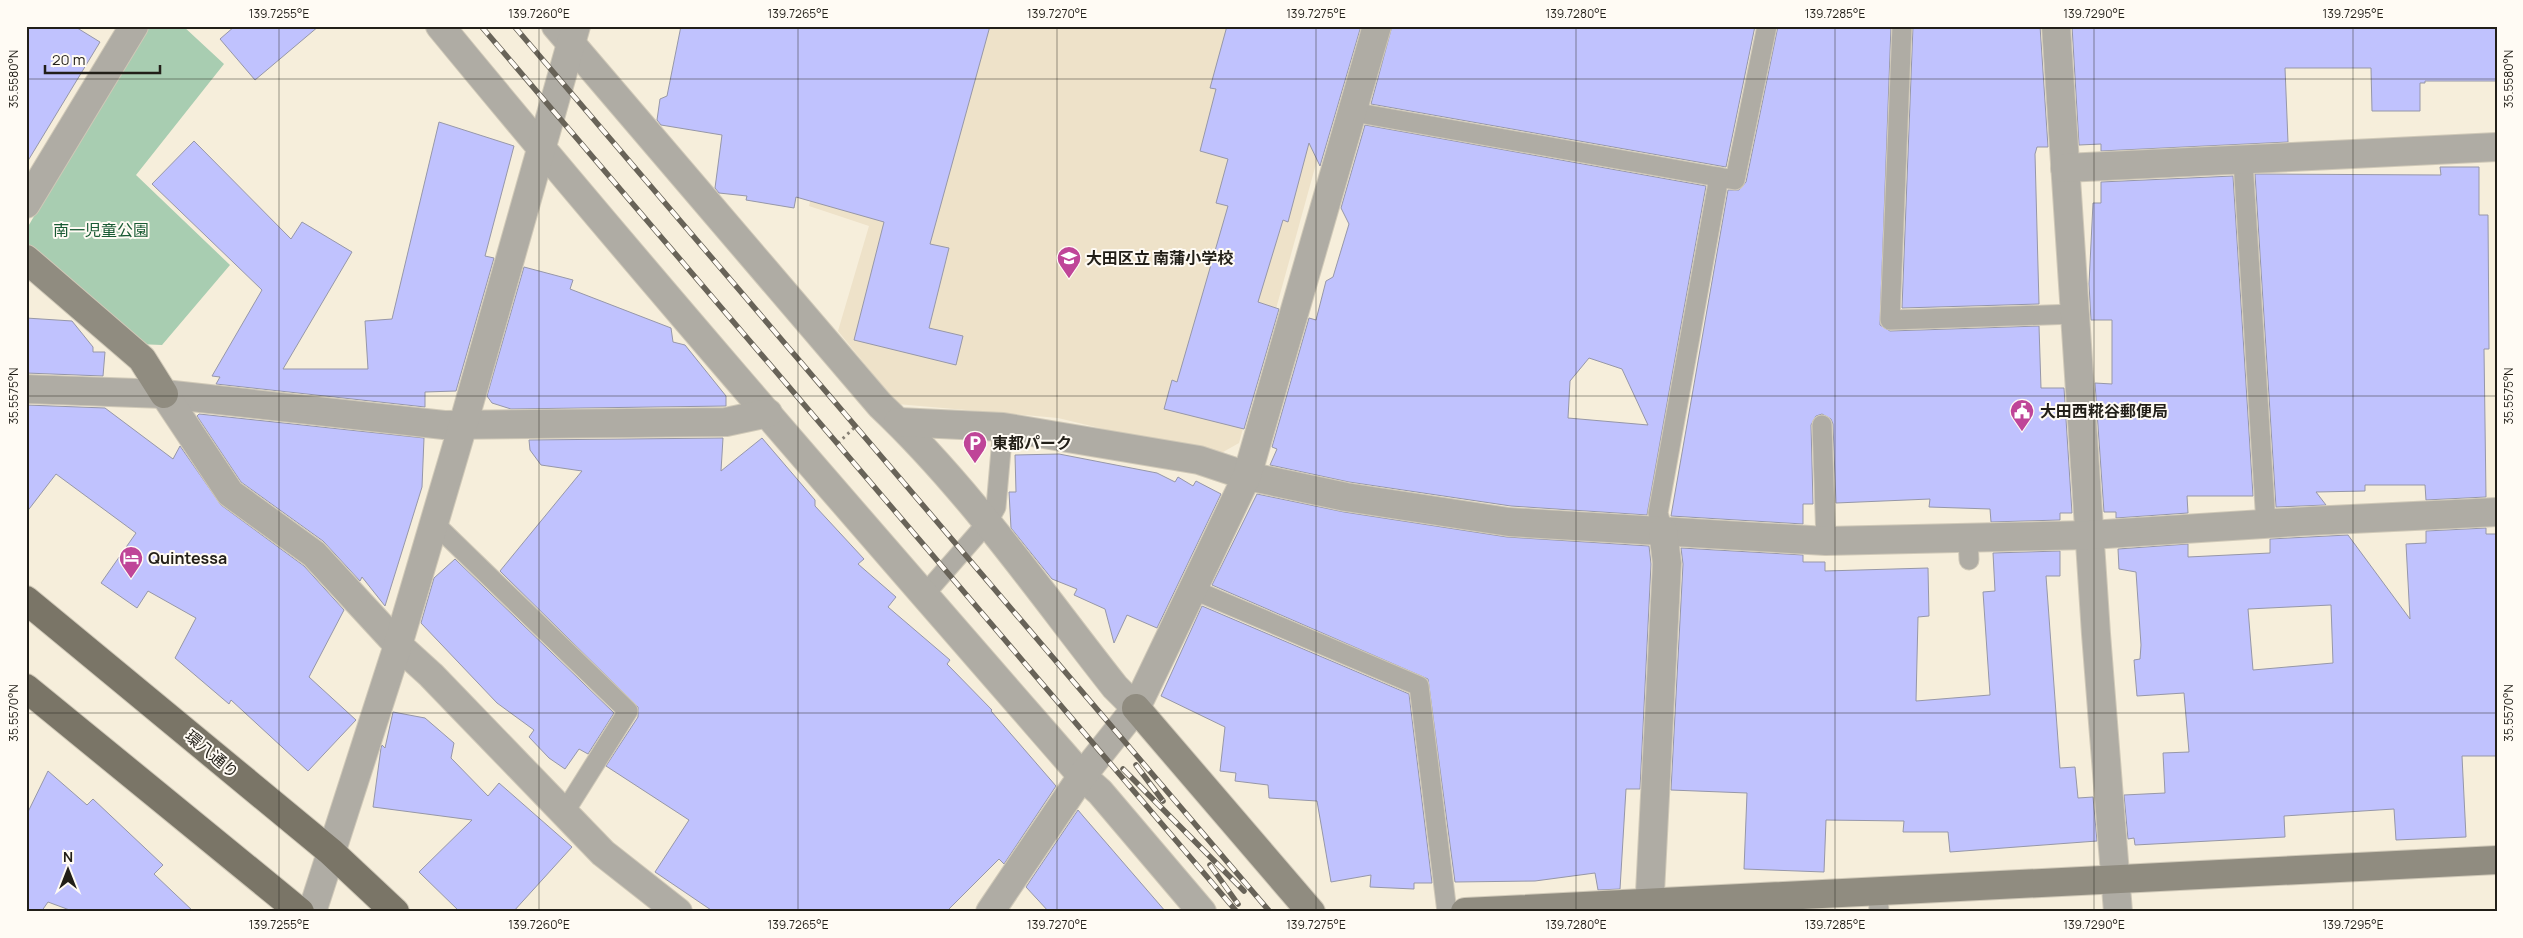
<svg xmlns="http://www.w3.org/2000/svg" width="2523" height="938" viewBox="0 0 2523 938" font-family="Manrope,'Noto Sans JP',sans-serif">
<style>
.built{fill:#eee2c9}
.green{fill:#a8cdb1}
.building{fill:#c0c2fe;stroke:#9697a8;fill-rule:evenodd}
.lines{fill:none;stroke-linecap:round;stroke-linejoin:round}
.lane-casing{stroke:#d0c9b8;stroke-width:21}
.street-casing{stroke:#d0c9b8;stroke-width:30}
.secondary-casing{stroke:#d0c9b8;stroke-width:30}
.primary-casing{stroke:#d0c9b8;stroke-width:30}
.path{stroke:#878175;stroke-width:3;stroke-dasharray:2.5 4;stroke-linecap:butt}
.lane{stroke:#afaca4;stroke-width:19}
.street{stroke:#afaca4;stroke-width:28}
.secondary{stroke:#908c80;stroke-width:28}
.primary{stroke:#7a7567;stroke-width:28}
.rail-casing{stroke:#686358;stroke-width:5.5}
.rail{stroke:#fffbf4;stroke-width:4;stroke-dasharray:11;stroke-linecap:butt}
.ticks{fill:none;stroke:#221f18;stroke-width:1;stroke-opacity:0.45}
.labels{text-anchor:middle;stroke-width:4;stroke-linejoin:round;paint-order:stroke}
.park-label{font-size:16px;fill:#1a5b34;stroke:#fffbf4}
.poi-label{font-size:16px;font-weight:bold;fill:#221f18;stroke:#fffbf4;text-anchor:start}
.street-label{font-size:16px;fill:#221f18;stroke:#fffbf4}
.neatline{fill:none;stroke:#221f18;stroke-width:2}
.ticks-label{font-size:12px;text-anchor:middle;fill:#221f18}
</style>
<rect width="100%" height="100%" fill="#f6eedb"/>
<polygon class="built" points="854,26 1354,26 1239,443 1216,456 1058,418 897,404 838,331 869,226 809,206"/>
<polygon class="green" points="145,26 183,26 224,64 136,175 230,265 162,345 137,344 26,249 26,230"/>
<g class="building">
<polygon points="26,26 74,26 100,42 26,164"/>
<polygon points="235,26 319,26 255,80 220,39"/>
<polygon points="681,26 990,26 930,244 949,248 929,328 963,336 956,365 854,340 884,222 796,197 794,208 746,200 747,196 719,193 715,188 722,135 661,125 657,120 660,99 667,96"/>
<polygon points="1227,26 1361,26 1320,166 1309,143 1288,222 1283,220 1258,302 1279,309 1244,429 1164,409 1172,380 1177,382 1228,206 1216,203 1228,159 1200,151 1216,89 1210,88"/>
<polygon points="1392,26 1755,26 1726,167 1371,104"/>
<polygon points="1778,26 1891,26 1880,325 1890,331 2039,326 2041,388 2064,388 2072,513 2060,513 2060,520 1991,522 1990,509 1929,507 1930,499 1836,503 1833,424 1831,419 1822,414 1816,416 1811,425 1813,504 1803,504 1803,524 1671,516 1728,190 1739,190 1746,182"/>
<polygon points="1913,26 2040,26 2048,147 2037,147 2035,154 2039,304 1902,308"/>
<polygon points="2072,26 2497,26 2497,81 2425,81 2425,83 2420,83 2420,111 2372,111 2371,68 2285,68 2288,142 2101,151 2101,144 2079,145"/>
<polygon points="439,122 514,146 485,256 494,258 456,391 425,392 425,407 216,384 220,377 212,376 262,290 152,184 194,141 291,239 302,222 352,252 283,369 368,369 365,321 392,319"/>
<path d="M 1365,125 L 1706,186 L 1647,515 L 1511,506 L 1349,482 L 1270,465 L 1277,449 L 1272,447 L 1309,318 L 1316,320 L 1326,281 L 1333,277 L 1349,224 L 1341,208 ZM 1589,358 L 1622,369 L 1648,425 L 1568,418 L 1570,381 Z"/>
<polygon points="2440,167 2479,167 2479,215 2488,215 2489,349 2484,349 2486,497 2426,500 2425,485 2365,485 2365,491 2316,492 2326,505 2276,507 2255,174 2441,175"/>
<polygon points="2233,176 2253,496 2187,496 2188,513 2116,518 2116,512 2104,512 2095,383 2112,384 2112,320 2091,320 2089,284 2093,203 2101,203 2101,182"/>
<polygon points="524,267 573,280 570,289 671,328 673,342 685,345 726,396 726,406 511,409 492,403 487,396"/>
<polygon points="26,318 72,321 93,347 93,352 105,352 103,376 26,373"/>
<polygon points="26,405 105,408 173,459 180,446 221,505 304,566 344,610 309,677 356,720 308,771 231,700 229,704 175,658 196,618 148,591 137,608 101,583 136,533 56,474 26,513"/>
<polygon points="199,414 424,438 422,487 385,606 362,577 360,581 323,541 241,482 197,416"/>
<polygon points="723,438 721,471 762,438 815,500 815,506 864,559 858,564 896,597 888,607 950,660 947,664 992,710 991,711 1056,786 1004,864 999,859 946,912 714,912 655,872 689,820 606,766 638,717 638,707 500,571 582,471 541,465 530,450 529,440"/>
<polygon points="1059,454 1157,473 1175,482 1178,477 1193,486 1196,481 1221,494 1157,628 1127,615 1114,643 1105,609 1074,595 1077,589 1052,579 1011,528 1009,492 1016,492 1015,455"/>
<polygon points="1257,494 1344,512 1507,537 1649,546 1651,564 1640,789 1626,789 1620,889 1598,890 1595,873 1535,881 1455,882 1428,679 1212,585"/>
<path d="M 2486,528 L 2486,534 L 2497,534 L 2497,756 L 2462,756 L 2466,837 L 2396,840 L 2394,809 L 2284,816 L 2285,837 L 2135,845 L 2134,838 L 2128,839 L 2124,795 L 2165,793 L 2163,753 L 2189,752 L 2184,693 L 2137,696 L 2134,660 L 2140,659 L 2141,645 L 2136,572 L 2119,569 L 2118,549 L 2188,544 L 2188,557 L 2270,553 L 2270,539 L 2348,535 L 2410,619 L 2406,544 L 2426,543 L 2426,531 ZM 2331,605 L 2333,663 L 2253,670 L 2248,609 Z"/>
<polygon points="1681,548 1803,555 1803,562 1825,562 1825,571 1928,568 1929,616 1918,617 1916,701 1990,695 1983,592 1995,591 1993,553 2060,551 2060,576 2046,576 2060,768 2075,767 2078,798 2093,797 2097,841 1950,852 1948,832 1903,832 1904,821 1826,820 1824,872 1744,869 1747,793 1671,790 1683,564"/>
<polygon points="455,559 614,713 588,754 579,749 565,769 549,758 529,737 534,730 497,703 421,623 434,578"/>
<polygon points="1202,606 1409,694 1432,883 1414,883 1414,889 1370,887 1371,875 1331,882 1317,801 1269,798 1268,785 1235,781 1236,773 1220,771 1225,727 1161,696"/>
<polygon points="393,712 425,718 454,743 451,758 488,796 499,783 572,847 513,912 460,912 419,872 472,820 373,807 381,748 382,745 385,748"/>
<polygon points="48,771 87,805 93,799 163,865 154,874 194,912 75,912 48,902 41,912 26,912 26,816"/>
<polygon points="1078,810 1083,816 1166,912 1049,912 1026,887"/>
</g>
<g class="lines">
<g class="lane-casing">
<g id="lane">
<polyline points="1902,26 1890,320 2075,314"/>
<polyline points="1353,112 1735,180 1767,26"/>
<polyline points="2243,161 2266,524"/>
<polyline points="1822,425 1826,541"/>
<polyline points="433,522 628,711 564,813"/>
<polyline points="1663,531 1658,513 1719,177"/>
<polyline points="1968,538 1969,560"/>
<polyline points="1192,589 1419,686 1447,912"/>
<polyline points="924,595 987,523 996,507 1003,427"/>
<polyline points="1878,891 1879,912"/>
</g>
</g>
<g class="street-casing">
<g id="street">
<path d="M 440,26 C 649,280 866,528 1082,776 L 1100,792 L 1202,912"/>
<path d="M 556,26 L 880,405 C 969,489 1040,592 1115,687 L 1136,708"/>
<polyline points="2056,26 2096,634 2118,912"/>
<polyline points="2065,168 2497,147"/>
<polyline points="26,204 134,26"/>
<polyline points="26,389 164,394 444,425 726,422 768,413"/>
<polyline points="164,394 230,493 314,554 398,645 431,675 603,853 678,912"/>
<polyline points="898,422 1003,427 1199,460 1247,476 1346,497 1509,522 1826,541 2090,535 2310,521 2497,512"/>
<polyline points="312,912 398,645 463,425 576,26"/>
<polyline points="990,912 1082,776 1136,708 1247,476 1377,26"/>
<polyline points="1649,912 1667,563 1663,531"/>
</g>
</g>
<g class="secondary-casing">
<g id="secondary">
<polyline points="26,259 142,359 164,394"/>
<polyline points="1136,708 1311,912"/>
<polyline points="1465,912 2497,860"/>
</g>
</g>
<g class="primary-casing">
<g id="primary">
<polyline points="26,600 331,852 395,912"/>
<polyline points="26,688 300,912"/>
</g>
</g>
<polyline class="path" points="838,443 855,427"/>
<use href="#lane" class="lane"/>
<use href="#street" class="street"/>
<use href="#secondary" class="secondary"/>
<use href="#primary" class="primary"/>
<g class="rail-casing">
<g id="rail">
<polyline points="481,26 1237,912"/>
<polyline points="514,26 1270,912"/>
<polyline points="1136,765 1163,801"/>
<polyline points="1123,769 1244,891"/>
<polyline points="1210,865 1238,904"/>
</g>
</g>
<use href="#rail" class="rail"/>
</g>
<path class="ticks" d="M 279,26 L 279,912M 539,26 L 539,912M 798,26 L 798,912M 1057,26 L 1057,912M 1316,26 L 1316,912M 1576,26 L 1576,912M 1835,26 L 1835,912M 2094,26 L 2094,912M 2353,26 L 2353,912M 26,79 L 2497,79M 26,396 L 2497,396M 26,713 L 2497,713"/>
<defs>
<g id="school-pin" transform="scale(1.25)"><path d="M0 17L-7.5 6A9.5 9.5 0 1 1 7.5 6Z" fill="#bf4598" stroke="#fffbf4"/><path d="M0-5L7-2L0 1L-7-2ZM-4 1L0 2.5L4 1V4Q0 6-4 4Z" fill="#fff"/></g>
<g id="civic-pin" transform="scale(1.25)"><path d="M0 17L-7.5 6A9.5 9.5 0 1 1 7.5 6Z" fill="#bf4598" stroke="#fffbf4"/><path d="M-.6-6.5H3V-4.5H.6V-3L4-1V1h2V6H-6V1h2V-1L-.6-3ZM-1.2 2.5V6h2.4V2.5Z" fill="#fff"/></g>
<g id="parking-pin" transform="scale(1.25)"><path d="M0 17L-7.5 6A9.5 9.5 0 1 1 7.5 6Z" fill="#bf4598" stroke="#fffbf4"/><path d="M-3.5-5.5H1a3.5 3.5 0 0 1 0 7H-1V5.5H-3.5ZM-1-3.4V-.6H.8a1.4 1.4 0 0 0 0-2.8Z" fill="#fff"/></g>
<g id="hotel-pin" transform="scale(1.25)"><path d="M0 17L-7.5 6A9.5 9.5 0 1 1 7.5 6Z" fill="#bf4598" stroke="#fffbf4"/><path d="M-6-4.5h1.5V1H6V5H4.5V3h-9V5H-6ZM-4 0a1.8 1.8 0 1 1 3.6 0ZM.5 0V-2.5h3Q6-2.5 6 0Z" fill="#fff"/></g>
</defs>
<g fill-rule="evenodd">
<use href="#school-pin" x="1069" y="258"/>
<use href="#civic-pin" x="2022" y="411"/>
<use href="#parking-pin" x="975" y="443"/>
<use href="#hotel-pin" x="131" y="558"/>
</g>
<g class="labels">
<g class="park-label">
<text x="101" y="236">南一児童公園</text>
</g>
<g class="poi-label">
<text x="1086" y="264">大田区立 南蒲小学校</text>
<text x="2040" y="417">大田西糀谷郵便局</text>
<text x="992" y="449">東都パーク</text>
<text x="148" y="564">Quintessa</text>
</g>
<g class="street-label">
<text transform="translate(212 754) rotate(40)" y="6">環八通り</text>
</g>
</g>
<rect width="2523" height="938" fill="none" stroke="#fffbf4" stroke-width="55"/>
<g transform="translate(68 870)" stroke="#fffbf4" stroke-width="4" paint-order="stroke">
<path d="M0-4L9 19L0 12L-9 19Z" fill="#221f18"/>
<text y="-8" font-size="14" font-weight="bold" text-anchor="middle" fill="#221f18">N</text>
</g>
<path d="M45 65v8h115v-8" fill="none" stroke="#221f18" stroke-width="2.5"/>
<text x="52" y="65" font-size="15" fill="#221f18" stroke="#fffbf4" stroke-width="4" paint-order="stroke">20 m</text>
<rect x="28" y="28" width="2468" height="882" class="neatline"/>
<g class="ticks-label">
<text x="279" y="18">139.7255°E</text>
<text x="539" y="18">139.7260°E</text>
<text x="798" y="18">139.7265°E</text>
<text x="1057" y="18">139.7270°E</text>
<text x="1316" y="18">139.7275°E</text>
<text x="1576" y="18">139.7280°E</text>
<text x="1835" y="18">139.7285°E</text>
<text x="2094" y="18">139.7290°E</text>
<text x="2353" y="18">139.7295°E</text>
<text transform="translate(14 79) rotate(-90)" y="4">35.5580°N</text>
<text transform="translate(2509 79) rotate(-90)" y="4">35.5580°N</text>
<text transform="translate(14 396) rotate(-90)" y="4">35.5575°N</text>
<text transform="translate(2509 396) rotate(-90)" y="4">35.5575°N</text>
<text transform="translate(14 713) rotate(-90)" y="4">35.5570°N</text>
<text transform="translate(2509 713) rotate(-90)" y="4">35.5570°N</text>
<text x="279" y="929">139.7255°E</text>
<text x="539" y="929">139.7260°E</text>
<text x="798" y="929">139.7265°E</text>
<text x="1057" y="929">139.7270°E</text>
<text x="1316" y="929">139.7275°E</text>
<text x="1576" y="929">139.7280°E</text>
<text x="1835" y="929">139.7285°E</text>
<text x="2094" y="929">139.7290°E</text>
<text x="2353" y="929">139.7295°E</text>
</g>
</svg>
